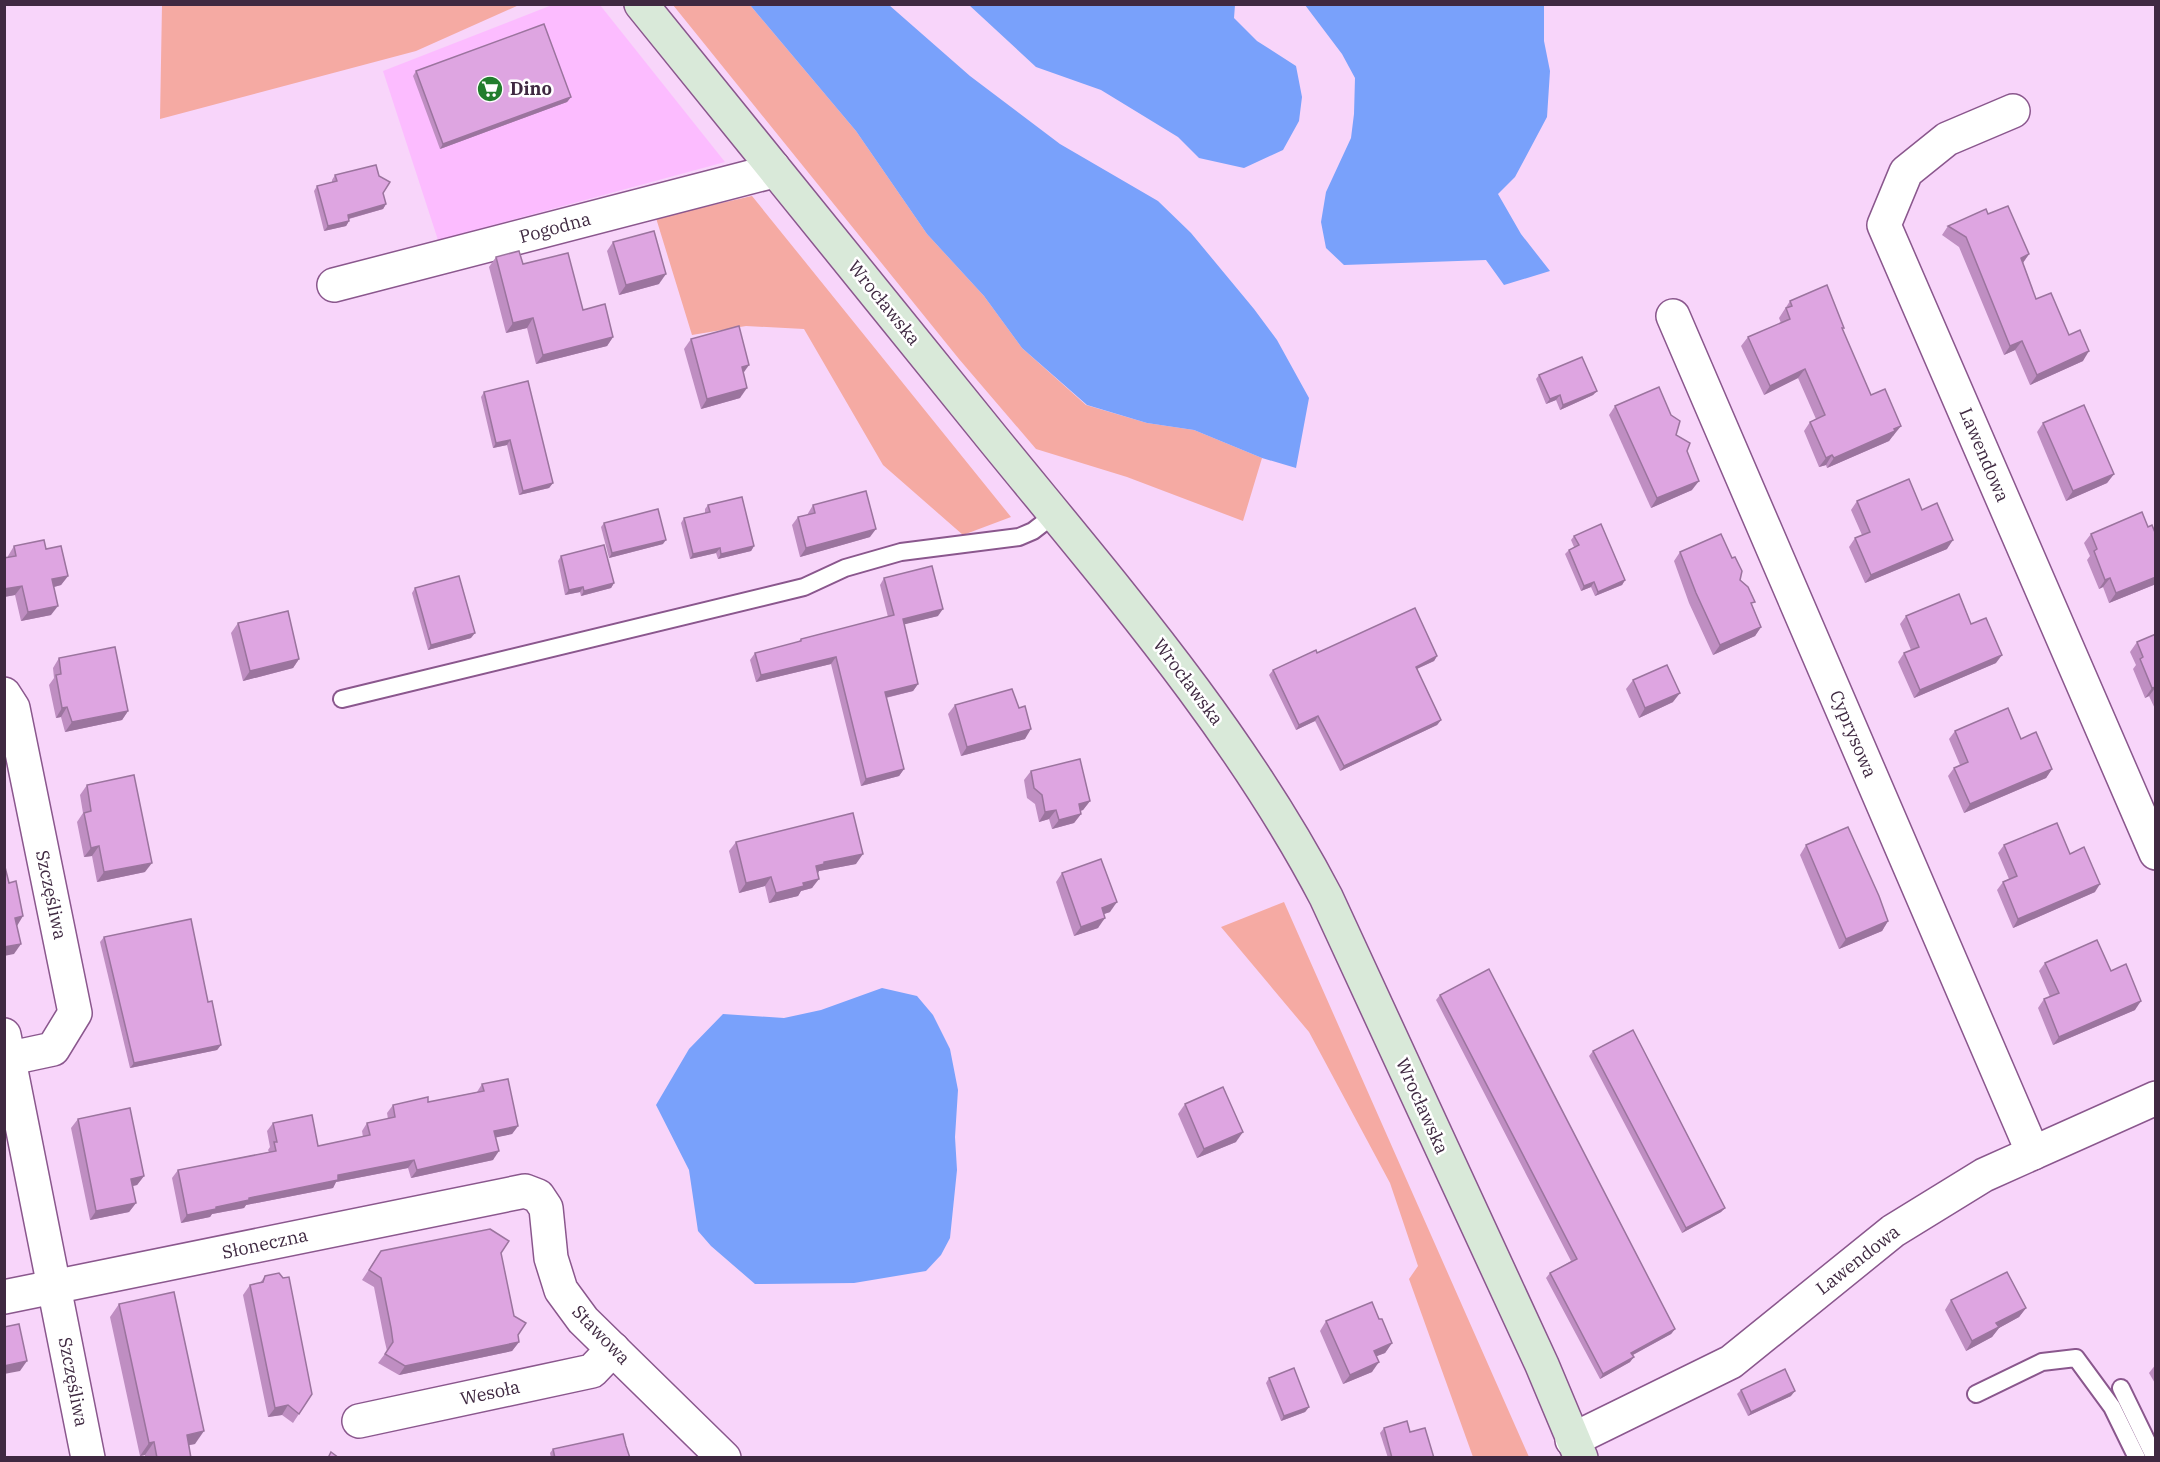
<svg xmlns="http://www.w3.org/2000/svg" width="2160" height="1462" viewBox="0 0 2160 1462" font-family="'IBM Plex Serif',serif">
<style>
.built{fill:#fcbcff}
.green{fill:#f5aaa3}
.water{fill:#79a1fb}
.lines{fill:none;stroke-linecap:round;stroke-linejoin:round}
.service-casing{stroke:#8a578d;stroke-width:20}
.minor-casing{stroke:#8a578d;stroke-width:36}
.secondary-casing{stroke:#8a578d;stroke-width:36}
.service{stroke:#fff;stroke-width:16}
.minor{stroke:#fff;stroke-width:33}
.secondary{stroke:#d9e9d9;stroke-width:33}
.wall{fill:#bf8ec2}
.shaded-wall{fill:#9b749e}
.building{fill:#dea5e1;stroke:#9b749e;stroke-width:1.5}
.labels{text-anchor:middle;stroke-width:5;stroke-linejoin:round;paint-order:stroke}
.poi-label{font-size:18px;font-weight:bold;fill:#3f2941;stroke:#fff;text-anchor:start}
.street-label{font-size:18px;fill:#3f2941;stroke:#fff}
</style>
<rect width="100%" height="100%" fill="#f8d5fa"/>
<polygon class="built" points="552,5 600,5 725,162 438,240 383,71"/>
<g class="green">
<polygon points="162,5 162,4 519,5 416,51 160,119"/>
<polygon points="673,5 750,5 856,131 927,234 984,296 1022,348 1086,405 1147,423 1194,430 1262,458 1243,521 1127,477 1036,449 959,359"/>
<polygon points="752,196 1011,517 963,535 883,465 804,329 746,326 692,335 656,218"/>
<polygon points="1284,902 1529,1457 1473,1457 1409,1279 1418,1266 1390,1183 1309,1032 1221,927"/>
</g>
<g class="water">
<polygon points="750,5 889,5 970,76 1060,144 1158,201 1191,233 1254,309 1277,340 1309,398 1296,468 1262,458 1194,430 1147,423 1087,405 1022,348 984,296 927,234 856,131"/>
<polygon points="969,5 1235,5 1234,18 1257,41 1296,66 1302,97 1299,121 1283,150 1244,168 1199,158 1178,137 1101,90 1036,67"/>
<polygon points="1305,5 1544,5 1544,41 1550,71 1547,117 1515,177 1498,194 1521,234 1550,271 1504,285 1486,260 1344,265 1326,248 1321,222 1326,192 1351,138 1354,114 1355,78 1342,54"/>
<polygon points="882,988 917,996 933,1015 950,1049 958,1090 955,1137 957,1170 950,1238 941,1255 926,1271 854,1283 755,1284 711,1246 698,1231 689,1170 656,1105 689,1049 723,1014 784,1018 821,1010"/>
</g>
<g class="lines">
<g class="service-casing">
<g id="service">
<polyline points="342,699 804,587 845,568 901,552 1019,537 1033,531 1055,514"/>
<polyline points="2121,1388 2155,1458"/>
<polyline points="1976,1394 2042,1362 2076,1358 2112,1407 2137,1458"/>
</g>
</g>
<g class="minor-casing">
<g id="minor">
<polyline points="2013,111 1947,139 1906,172 1884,225 2156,853"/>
<polyline points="334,285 766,173 773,167"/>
<polyline points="1673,316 2033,1153"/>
<polyline points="4,694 13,708 75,1013 53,1049 11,1058"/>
<polyline points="4,1035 88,1458"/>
<polyline points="4,1297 525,1191 538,1196 546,1208 551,1258 561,1290 583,1320 724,1458"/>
<polyline points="359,1421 592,1371 613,1349"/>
<polyline points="1572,1440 1731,1362 1893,1231 1984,1175 2156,1098"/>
</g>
</g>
<g class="secondary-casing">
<path id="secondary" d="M 641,4 C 760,149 876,295 994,440 C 1113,586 1238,729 1326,897 L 1542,1365 L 1581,1458"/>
</g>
<use href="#service" class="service"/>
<use href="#minor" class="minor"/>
<use href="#secondary" class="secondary"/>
</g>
<g class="wall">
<polygon points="416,71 571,97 567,102 440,149 413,76"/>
<polygon points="335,175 383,193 386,204 383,209 349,219 349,221 346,226 324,231 314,191 317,186 332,182 332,180"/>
<polygon points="1988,214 2029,254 2023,263 2036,299 2083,361 2030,385 2015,350 2004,355 1959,247 1942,235 1948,226"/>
<polygon points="613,242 659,284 619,295 607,251"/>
<polygon points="496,257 523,264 583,310 613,337 607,346 536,364 527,328 506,333 489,267"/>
<polygon points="1790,301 1842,330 1871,395 1894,435 1892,436 1889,441 1827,468 1826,465 1819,467 1804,431 1810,422 1816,419 1798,378 1764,395 1741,346 1748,337 1781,323 1779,318"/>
<polygon points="691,339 743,374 740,398 701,409 684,349"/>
<polygon points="1539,375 1597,391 1593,395 1560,410 1556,400 1546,404 1536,379"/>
<polygon points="484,392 553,483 549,488 519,495 507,445 493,448 481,397"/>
<polygon points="1615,406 1676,435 1687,451 1692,490 1651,508 1609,415"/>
<polygon points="2043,423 2114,474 2107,483 2066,501 2037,432"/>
<polygon points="1857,501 1947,549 1865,583 1849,547 1855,538 1862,535 1851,510"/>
<polygon points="708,505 754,546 751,551 718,559 716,553 690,559 681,523 684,518 705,513 705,509"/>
<polygon points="813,505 870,537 800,557 792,525 798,517 807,515"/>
<polygon points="604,523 663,544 609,558 601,527"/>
<polygon points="2148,527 2156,535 2156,584 2109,603 2103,587 2099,589 2087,560 2090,556 2084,543 2091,534"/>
<polygon points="1574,536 1625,580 1622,585 1595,596 1591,587 1581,591 1565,554 1569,550 1574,547 1571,540"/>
<polygon points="14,546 46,549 68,576 61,585 54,587 51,615 21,621 15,595 4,597 4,558 8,557 8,556"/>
<polygon points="1680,552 1732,558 1740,580 1752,605 1761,627 1755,636 1713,655 1689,603 1674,561"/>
<polygon points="561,556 614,583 611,588 581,596 580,592 565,595 558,561"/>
<polygon points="884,578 938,616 904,624 918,684 913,691 886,698 904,769 899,776 861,786 831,664 756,682 750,660 755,653 798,642 801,639 888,617 880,585"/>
<polygon points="415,588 471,638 428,650 412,593"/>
<polygon points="1906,616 1971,624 1996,663 1914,698 1898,662 1904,653 1911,650 1900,624"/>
<polygon points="238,623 299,659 293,668 243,681 231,633"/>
<polygon points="2156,634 2156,711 2149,696 2145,698 2133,669 2136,665 2130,652 2137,642"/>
<polygon points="1317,653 1437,656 1434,661 1417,669 1441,720 1437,725 1340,771 1315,721 1296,730 1269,675 1273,670"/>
<polygon points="59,658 128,711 122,720 65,732 61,717 56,718 49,685 54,678 53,668"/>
<polygon points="1633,680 1673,702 1639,718 1626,689"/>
<polygon points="955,705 1025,739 961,756 948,714"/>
<polygon points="1955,731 2021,739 2052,769 2046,778 1964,813 1948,776 1954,768 1960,765 1949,739"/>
<polygon points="1031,771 1090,801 1083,810 1080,811 1081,814 1074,823 1052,829 1049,819 1039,822 1035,804 1027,798 1024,780"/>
<polygon points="87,785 145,872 97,882 92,856 84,857 77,822 83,813 80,795"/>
<polygon points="736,842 856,864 819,871 812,888 801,891 798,896 769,903 765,886 739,893 729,851"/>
<polygon points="1806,845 1888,921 1882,931 1839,949 1800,855"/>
<polygon points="2004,845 2070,854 2095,892 2013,928 1997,890 2003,882 2009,879 1998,853"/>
<polygon points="1062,873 1110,912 1104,914 1098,928 1074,936 1056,882"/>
<polygon points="104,937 208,1002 221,1045 217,1050 130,1068 100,942"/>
<polygon points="2045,963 2111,971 2135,1010 2053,1045 2038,1008 2044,999 2050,997 2039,971"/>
<polygon points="1440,995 1675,1329 1671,1334 1633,1355 1630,1362 1600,1379 1546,1278 1550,1273 1571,1261 1436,1000"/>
<polygon points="1593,1051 1725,1208 1721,1212 1682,1233 1589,1056"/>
<polygon points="482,1084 518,1126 512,1134 496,1137 493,1160 411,1178 408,1168 336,1182 333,1188 246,1205 244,1208 212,1214 210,1217 181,1223 172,1178 178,1170 269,1152 268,1150 270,1147 267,1131 273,1123 318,1146 363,1137 362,1131 367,1123 388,1119 387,1113 393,1105 428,1102 477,1092"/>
<polygon points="1185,1104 1236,1142 1197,1158 1178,1114"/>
<polygon points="78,1119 144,1176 137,1185 132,1186 136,1203 129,1212 90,1220 71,1128"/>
<polygon points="381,1251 501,1253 519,1342 512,1351 399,1375 378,1363 387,1351 384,1338 374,1287 362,1280"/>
<polygon points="265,1276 312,1394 293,1423 282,1415 268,1417 243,1295 250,1285 260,1283"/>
<polygon points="1951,1300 2026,1308 2019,1317 1999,1328 1992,1337 1966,1351 1945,1310"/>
<polygon points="119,1304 195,1444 189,1445 191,1458 145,1458 145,1455 140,1456 110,1317"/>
<polygon points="1379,1319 1392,1343 1385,1353 1376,1356 1372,1372 1343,1384 1320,1331 1326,1321"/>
<polygon points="2156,1364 2156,1385 2149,1373"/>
<polygon points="1269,1378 1309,1407 1305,1412 1281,1421 1266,1383"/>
<polygon points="1741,1390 1791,1396 1748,1416 1737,1394"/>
<polygon points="1384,1428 1410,1432 1434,1458 1388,1458 1380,1433"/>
<polygon points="626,1446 630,1458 551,1458 550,1453 553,1449"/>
</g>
<g class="shaded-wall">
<polygon points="571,97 567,102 440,149 443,144"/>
<polygon points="386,204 383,209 344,220 348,215"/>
<polygon points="349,221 346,226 324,231 328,226"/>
<polygon points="2029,254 2022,264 2021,258"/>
<polygon points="666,274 659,284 619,295 626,285"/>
<polygon points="533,318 527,328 506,333 513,323"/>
<polygon points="613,337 607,346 536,364 543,355"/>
<polygon points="2022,341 2015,350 2004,355 2010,346"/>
<polygon points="2089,351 2083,361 2030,385 2037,375"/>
<polygon points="749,365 742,375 742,367"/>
<polygon points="1805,369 1798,378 1764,395 1770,386"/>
<polygon points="747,388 740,398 701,409 707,399"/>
<polygon points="1597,391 1593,395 1560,410 1563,405"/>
<polygon points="1560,395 1556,400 1546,404 1550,399"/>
<polygon points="1901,426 1889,441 1827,468 1834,458"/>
<polygon points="510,440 507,445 493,448 496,443"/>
<polygon points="1832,455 1826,465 1819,467 1826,458"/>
<polygon points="2114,474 2107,483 2066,501 2073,491"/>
<polygon points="1699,481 1692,490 1651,508 1657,498"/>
<polygon points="553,483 549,488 519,495 523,491"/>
<polygon points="876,529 870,537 800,557 806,548"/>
<polygon points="666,540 663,544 609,558 612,553"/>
<polygon points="1953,540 1947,549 1865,583 1871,575"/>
<polygon points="754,546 751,551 718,559 721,554"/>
<polygon points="720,548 716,553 690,559 693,554"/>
<polygon points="68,576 61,585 46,589 52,579"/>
<polygon points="2156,577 2156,584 2109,603 2116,593"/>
<polygon points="2110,578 2103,587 2099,589 2105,580"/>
<polygon points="1625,580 1622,585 1595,596 1598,592"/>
<polygon points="1594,582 1591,587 1581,591 1584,586"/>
<polygon points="614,583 611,588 581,596 584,591"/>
<polygon points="22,586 15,595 4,597 4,589"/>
<polygon points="583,587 580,592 565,595 569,590"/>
<polygon points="58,606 51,615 21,621 28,612"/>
<polygon points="943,609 938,616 898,626 903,619"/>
<polygon points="1761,627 1755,636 1713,655 1720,645"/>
<polygon points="475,633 471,638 428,650 431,645"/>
<polygon points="2002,655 1996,663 1914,698 1920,690"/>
<polygon points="1437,656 1434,661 1412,671 1416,667"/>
<polygon points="836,657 831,664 756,682 761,675"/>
<polygon points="299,659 293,668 243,681 250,671"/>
<polygon points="918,684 913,691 880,699 885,692"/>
<polygon points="2156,687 2149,696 2145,698 2152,688"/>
<polygon points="1680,693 1673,702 1639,718 1645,708"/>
<polygon points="67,707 61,717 56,718 62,708"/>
<polygon points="128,711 122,720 65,732 72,722"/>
<polygon points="1318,716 1315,721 1296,730 1299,725"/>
<polygon points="1441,720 1437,725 1340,771 1344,766"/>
<polygon points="1031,729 1025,739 961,756 967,747"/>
<polygon points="904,769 899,776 861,786 866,779"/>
<polygon points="2052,769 2046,778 1964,813 1970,804"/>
<polygon points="1090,801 1083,810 1072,813 1079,804"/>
<polygon points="1056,810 1049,819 1039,822 1045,812"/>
<polygon points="1081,814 1074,823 1052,829 1059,820"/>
<polygon points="99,846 92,856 84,857 91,848"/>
<polygon points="863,854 856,864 819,871 818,873 816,866 824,862"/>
<polygon points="152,863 145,872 97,882 104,872"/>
<polygon points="771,877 765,886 739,893 746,883"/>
<polygon points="819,879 812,888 801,891 798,896 769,903 776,893 803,883"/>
<polygon points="2100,884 2095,892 2013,928 2018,919"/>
<polygon points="1117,902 1110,912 1095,917 1102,908"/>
<polygon points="23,916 17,926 15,918"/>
<polygon points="1105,918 1098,928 1074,936 1081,927"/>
<polygon points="1888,921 1882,931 1839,949 1846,939"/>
<polygon points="21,944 14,954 4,956 4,947"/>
<polygon points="2141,1001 2135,1010 2053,1045 2059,1037"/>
<polygon points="221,1045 217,1050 130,1068 134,1063"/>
<polygon points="518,1126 512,1134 489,1139 494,1131"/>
<polygon points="1243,1132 1236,1142 1197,1158 1204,1149"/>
<polygon points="499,1151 493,1160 411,1178 417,1170"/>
<polygon points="414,1160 408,1168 336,1182 333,1188 246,1205 244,1208 212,1214 210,1217 181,1223 187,1215 216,1207 338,1175"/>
<polygon points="144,1176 137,1185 124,1188 131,1179"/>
<polygon points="136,1203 129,1212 90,1220 96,1211"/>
<polygon points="1725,1208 1721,1212 1682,1233 1686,1228"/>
<polygon points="2026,1308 2019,1317 1999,1328 1992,1337 1966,1351 1972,1341 1996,1323"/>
<polygon points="1675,1329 1671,1334 1627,1358 1631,1353"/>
<polygon points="519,1342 512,1351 399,1375 405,1366"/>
<polygon points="1392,1343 1385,1353 1367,1360 1374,1351"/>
<polygon points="1634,1357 1630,1362 1600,1379 1603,1374"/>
<polygon points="27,1361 20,1371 4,1374 4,1366"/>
<polygon points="1379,1362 1372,1372 1343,1384 1350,1375"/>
<polygon points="1795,1391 1791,1396 1748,1416 1751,1412"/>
<polygon points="288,1405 282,1415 268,1417 275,1408"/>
<polygon points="1309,1407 1305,1412 1281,1421 1284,1416"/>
<polygon points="204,1431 195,1444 178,1447 187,1435"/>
<polygon points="154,1442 145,1455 140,1456 149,1443"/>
</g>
<g class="building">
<polygon points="544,24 571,97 443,144 416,71"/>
<polygon points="376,165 379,176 390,182 383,193 386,204 348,215 349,221 328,226 317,186 337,181 335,175"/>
<polygon points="2008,206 2029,254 2021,258 2036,299 2051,293 2069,335 2080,330 2089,351 2037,375 2022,341 2010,346 1966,237 1948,226 1986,209 1988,214"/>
<polygon points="654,231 666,274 626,285 613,242"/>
<polygon points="519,251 523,264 568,253 583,310 605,304 613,337 543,355 533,318 513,323 496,257"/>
<polygon points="1827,285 1844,328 1842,328 1871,395 1885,389 1901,426 1894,429 1895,431 1834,458 1832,455 1826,458 1810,422 1825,415 1805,369 1770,386 1748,337 1790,319 1786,308 1792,306 1790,301"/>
<polygon points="739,326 749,365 742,367 747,388 707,399 691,339"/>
<polygon points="1582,357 1597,391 1563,405 1560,395 1550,399 1539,375"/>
<polygon points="528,381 553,483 523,491 510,440 496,443 484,392"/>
<polygon points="1659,387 1671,415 1680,421 1676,435 1690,443 1687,451 1699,481 1657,498 1615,406"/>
<polygon points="2084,405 2114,474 2073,491 2043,423"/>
<polygon points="1909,479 1922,510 1937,503 1953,540 1871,575 1855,538 1870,532 1857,501"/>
<polygon points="866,491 876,529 806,548 798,517 815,513 813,505"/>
<polygon points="742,497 754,546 721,554 720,548 693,554 684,518 710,512 708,505"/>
<polygon points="658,509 666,540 612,553 604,523"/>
<polygon points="2142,512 2148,527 2152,525 2156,535 2156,577 2116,593 2110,578 2105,580 2094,551 2097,549 2091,534"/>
<polygon points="1601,524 1625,580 1598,592 1594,582 1584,586 1569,550 1579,545 1574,536"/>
<polygon points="1721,534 1732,558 1735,557 1742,571 1740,580 1748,587 1755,602 1751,603 1761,627 1720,645 1696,593 1680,552"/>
<polygon points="44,540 46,549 61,546 68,576 52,579 58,606 28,612 22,586 4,589 4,558 16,556 14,546"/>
<polygon points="604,545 614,583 584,591 583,587 569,590 561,556"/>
<polygon points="932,566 943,609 903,619 918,684 885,692 904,769 866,779 836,657 761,675 755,653 801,641 801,639 894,615 884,578"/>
<polygon points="459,576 475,633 431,645 415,588"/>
<polygon points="1959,594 1971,624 1986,618 2002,655 1920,690 1904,653 1919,647 1906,616"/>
<polygon points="1415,608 1437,656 1416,667 1441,720 1344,766 1318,716 1299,725 1273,670 1316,650 1317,653"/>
<polygon points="288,611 299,659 250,671 238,623"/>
<polygon points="2156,634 2156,687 2152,688 2140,659 2143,657 2137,642"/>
<polygon points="115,647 128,711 72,722 67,707 62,708 56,675 61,674 59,658"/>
<polygon points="1667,665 1680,693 1645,708 1633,680"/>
<polygon points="1012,689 1019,708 1025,706 1031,729 967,747 955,705"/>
<polygon points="2008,708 2021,739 2036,732 2052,769 1970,804 1954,768 1968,762 1955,731"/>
<polygon points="1080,759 1090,801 1079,804 1081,814 1059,820 1056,810 1045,812 1042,795 1034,788 1031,771"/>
<polygon points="134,775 152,863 104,872 99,846 91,848 84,813 91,811 87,785"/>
<polygon points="853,813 863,854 824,862 824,864 816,866 819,879 803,883 804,886 776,893 771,877 746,883 736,842"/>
<polygon points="2057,823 2070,854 2084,847 2100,884 2018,919 2003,882 2017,876 2004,845"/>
<polygon points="1848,827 1879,896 1888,921 1846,939 1806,845"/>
<polygon points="1101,859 1117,902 1102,908 1105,918 1081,927 1062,873"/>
<polygon points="4,863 9,883 16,881 23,916 15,918 21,944 4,947"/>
<polygon points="191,919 208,1002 212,1001 221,1045 134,1063 104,937"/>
<polygon points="2097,940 2111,971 2126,964 2141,1001 2059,1037 2044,999 2059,993 2045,963"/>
<polygon points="1489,969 1675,1329 1631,1353 1634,1357 1603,1374 1550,1273 1577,1259 1440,995"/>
<polygon points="1633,1030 1725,1208 1686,1228 1593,1051"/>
<polygon points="508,1079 518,1126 494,1131 499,1151 417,1170 414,1160 338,1175 338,1180 249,1198 249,1200 216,1207 216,1209 187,1215 178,1170 276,1151 274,1142 277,1142 273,1123 312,1115 318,1146 370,1135 367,1123 395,1117 393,1105 428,1097 428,1102 484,1091 482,1084"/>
<polygon points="1223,1087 1243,1132 1204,1149 1185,1104"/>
<polygon points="130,1108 144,1176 131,1179 136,1203 96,1211 78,1119"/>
<polygon points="490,1229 509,1241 501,1253 514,1316 526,1323 518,1335 519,1342 405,1366 385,1354 393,1342 391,1328 381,1278 369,1270 381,1251"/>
<polygon points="2007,1272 2026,1308 1996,1323 1999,1327 1972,1341 1951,1300"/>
<polygon points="279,1273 283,1278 289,1277 312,1394 299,1414 288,1405 275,1408 250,1285 263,1282 265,1276"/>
<polygon points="174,1292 204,1431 187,1435 191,1458 157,1458 154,1442 149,1443 119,1304"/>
<polygon points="1372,1302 1379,1319 1382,1319 1392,1343 1374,1351 1379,1362 1350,1375 1326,1321"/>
<polygon points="19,1324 27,1361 4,1366 4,1327"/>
<polygon points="1294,1368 1309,1407 1284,1416 1269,1378"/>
<polygon points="1785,1369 1795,1391 1751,1412 1741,1390"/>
<polygon points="1407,1421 1410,1432 1425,1428 1434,1458 1392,1458 1384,1428"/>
<polygon points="623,1434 626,1446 630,1458 555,1458 553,1449"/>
<polygon points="331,1452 339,1458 328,1458"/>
</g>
<defs>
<g id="supermarket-disc" transform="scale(1.35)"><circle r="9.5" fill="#227d2d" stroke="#fff"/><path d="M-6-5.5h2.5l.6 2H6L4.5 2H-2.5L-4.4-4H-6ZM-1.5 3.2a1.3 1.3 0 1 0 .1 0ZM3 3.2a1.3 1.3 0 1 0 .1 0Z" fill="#fff"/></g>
</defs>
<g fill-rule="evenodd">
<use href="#supermarket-disc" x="490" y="89"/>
</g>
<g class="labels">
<g class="poi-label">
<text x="510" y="95">Dino</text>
</g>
<g class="street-label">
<text transform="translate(555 228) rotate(-15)" y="6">Pogodna</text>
<text transform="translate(884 303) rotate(51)" y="6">Wrocławska</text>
<text transform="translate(1984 455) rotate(67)" y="6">Lawendowa</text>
<text transform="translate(1188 682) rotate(53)" y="6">Wrocławska</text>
<text transform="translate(1853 734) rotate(67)" y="6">Cyprysowa</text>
<text transform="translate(51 895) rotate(78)" y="6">Szczęśliwa</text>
<text transform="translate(1422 1106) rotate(66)" y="6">Wrocławska</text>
<text transform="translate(265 1244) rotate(-12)" y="6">Słoneczna</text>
<text transform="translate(1858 1260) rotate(-38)" y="6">Lawendowa</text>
<text transform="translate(601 1335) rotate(46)" y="6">Stawowa</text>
<text transform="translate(73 1382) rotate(79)" y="6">Szczęśliwa</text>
<text transform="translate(490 1393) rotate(-12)" y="6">Wesoła</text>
</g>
</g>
<rect width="2160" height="1462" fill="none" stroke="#3f2941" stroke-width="12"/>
</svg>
